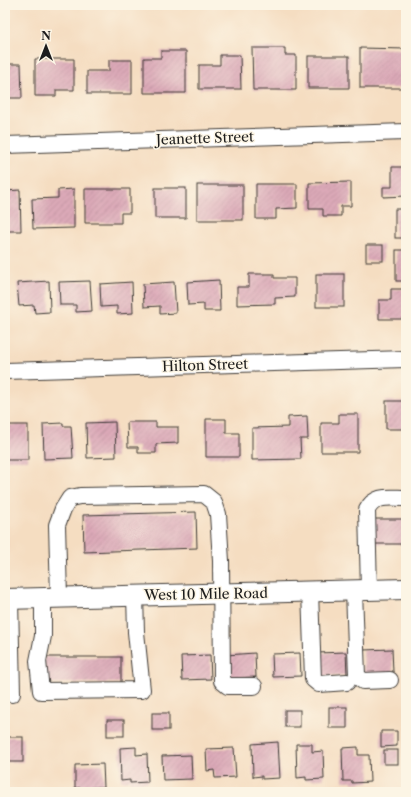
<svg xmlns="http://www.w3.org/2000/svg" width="411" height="797" viewBox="0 0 411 797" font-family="'Libre Caslon Text',serif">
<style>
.building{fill:url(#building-hatch)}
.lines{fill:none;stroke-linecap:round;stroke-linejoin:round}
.minor-casing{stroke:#3d3935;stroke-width:18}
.major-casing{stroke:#3d3935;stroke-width:22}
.minor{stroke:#fff;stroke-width:16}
.major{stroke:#fff;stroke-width:20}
.labels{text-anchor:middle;stroke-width:3;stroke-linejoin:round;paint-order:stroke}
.street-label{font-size:14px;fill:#1c1c1c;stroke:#fcf5e5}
</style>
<defs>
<pattern id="building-hatch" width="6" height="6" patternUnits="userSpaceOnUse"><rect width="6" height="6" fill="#dca9b8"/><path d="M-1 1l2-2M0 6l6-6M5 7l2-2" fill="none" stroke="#bc919e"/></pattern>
</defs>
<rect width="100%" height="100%" fill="#fcf5e5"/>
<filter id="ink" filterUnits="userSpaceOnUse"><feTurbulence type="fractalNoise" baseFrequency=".025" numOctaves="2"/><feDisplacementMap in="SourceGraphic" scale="8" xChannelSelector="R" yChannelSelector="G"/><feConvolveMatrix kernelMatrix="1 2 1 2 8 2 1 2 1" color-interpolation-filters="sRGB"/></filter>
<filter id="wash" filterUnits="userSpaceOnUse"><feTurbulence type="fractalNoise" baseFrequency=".012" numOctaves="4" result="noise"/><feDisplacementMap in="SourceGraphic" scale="16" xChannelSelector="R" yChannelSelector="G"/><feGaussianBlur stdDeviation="0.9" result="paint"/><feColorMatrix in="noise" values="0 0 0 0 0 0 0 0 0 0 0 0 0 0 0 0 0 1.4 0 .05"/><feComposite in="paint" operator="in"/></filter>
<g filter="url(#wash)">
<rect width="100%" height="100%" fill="#f5ddc1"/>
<g id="blocks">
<g class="building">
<polygon points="252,48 285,48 285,55 296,55 296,90 253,90"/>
<polygon points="360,48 406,49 406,88 360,88"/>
<polygon points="161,51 186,51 186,93 144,93 144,58 161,58"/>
<polygon points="220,55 240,55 241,89 199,89 199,65 220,65"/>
<rect x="308" y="56" width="41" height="32"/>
<polygon points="35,59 74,59 74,90 56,90 56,96 35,96"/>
<polygon points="109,60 132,60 132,94 87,94 87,71 109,71"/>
<polygon points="5,64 21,64 22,98 5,98"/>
<polygon points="392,167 406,167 406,196 383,197 383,187 392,187"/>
<polygon points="351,182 351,206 341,206 341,216 323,216 323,209 309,209 309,183"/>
<polygon points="256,184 297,184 297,208 276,209 276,219 256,219"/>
<rect x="197" y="185" width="46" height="35"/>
<rect x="155" y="188" width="31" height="30"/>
<polygon points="74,189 74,228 33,229 32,199 58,198 58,190"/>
<polygon points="85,189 130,189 130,213 121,213 121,223 85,223"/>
<polygon points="20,190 21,231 5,231 5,191"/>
<rect x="395" y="209" width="11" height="29"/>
<rect x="366" y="245" width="17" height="16"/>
<rect x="396" y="250" width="10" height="31"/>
<polygon points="249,274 274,274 274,278 295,278 295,297 275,298 275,304 237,305 237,287 249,287"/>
<rect x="316" y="274" width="28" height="33"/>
<polygon points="219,280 220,311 204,311 204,304 188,305 187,282"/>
<polygon points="49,281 50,312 35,313 34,305 19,306 17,283"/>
<polygon points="90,281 92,311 76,312 76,305 60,305 59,282"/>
<polygon points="132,282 133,313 117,314 117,306 101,307 100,284"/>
<polygon points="174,282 176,313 160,314 160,306 144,307 143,284"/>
<polygon points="391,289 406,289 406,319 379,319 379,300 391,300"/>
<rect x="386" y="401" width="20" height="28"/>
<polygon points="339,414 358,414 358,452 321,452 321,423 339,423"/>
<polygon points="307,416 308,439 300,439 301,459 252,460 252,428 288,427 288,417"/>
<polygon points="206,419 226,419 226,433 239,433 239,457 206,457"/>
<polygon points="115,422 116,457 87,458 86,423"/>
<polygon points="127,422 156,422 156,427 178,427 178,443 156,444 156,453 138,453 138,447 128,447"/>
<polygon points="63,423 63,426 71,426 73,458 44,459 43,424"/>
<rect x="5" y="425" width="23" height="35"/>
<rect x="403" y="443" width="3" height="29"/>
<polygon points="5,512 6,512 8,554 5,555"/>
<polygon points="196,512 197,548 84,552 83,515"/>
<polygon points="373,519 406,519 406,544 374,544"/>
<polygon points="392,649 393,672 364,674 363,650"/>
<polygon points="346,652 347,675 318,676 317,653"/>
<polygon points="255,653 256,677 227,678 226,655"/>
<polygon points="300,653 301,676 273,677 272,654"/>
<polygon points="210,655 211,679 182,680 181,656"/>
<rect x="44" y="657" width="77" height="26"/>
<rect x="329" y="707" width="18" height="21"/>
<rect x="285" y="710" width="15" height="17"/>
<rect x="152" y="713" width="17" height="17"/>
<rect x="107" y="720" width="17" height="16"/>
<polygon points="381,731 397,731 397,746 381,747"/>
<rect x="5" y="737" width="18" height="25"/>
<polygon points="278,742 280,778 262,779 262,776 253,777 252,744"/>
<polygon points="296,744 312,744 312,752 323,751 324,779 306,780 306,777 297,778"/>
<polygon points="136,747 136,755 147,754 148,782 130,783 130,780 121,781 120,748"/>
<polygon points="358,747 358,755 369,755 370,782 352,783 352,781 343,781 342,748"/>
<polygon points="234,748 236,777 215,778 214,770 207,771 206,749"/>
<rect x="384" y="750" width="14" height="14"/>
<polygon points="191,755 192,779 163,780 162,756"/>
<polygon points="103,764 104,787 75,788 75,765"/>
</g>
</g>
</g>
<g filter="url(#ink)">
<use href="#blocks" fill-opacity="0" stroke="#3d3935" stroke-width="1"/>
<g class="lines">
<g class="minor-casing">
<g id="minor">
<polyline points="5,145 406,132"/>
<polyline points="5,371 406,359"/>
<polyline points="354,590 357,676 363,681 390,680"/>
<path d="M 369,590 L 367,510 C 375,494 390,498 406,498"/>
<polyline points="310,591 313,679 319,684 347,682"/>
<polyline points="59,597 57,525 63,509 70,498 80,496 204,494 214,502 218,514 221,561 222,681 228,686 254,686"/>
<polyline points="43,598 43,636 38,661 41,691 142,690 136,632 135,595"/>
<polyline points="10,599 12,694"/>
</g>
</g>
<g class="major-casing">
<polyline id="major" points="5,599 406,589"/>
</g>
<use href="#minor" class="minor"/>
<use href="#major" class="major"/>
</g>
</g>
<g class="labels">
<g class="street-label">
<text transform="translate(205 138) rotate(-2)" y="5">Jeanette Street</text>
<text transform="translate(205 365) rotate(-2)" y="5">Hilton Street</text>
<text transform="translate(206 594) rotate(-1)" y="5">West 10 Mile Road</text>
</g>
</g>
<rect width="411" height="797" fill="none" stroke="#fcf5e5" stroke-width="20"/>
<g transform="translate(46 46)" stroke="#fcf5e5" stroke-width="3" paint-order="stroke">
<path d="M0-3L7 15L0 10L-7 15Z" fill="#1c1c1c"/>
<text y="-6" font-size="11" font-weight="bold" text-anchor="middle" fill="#1c1c1c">N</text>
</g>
</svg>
